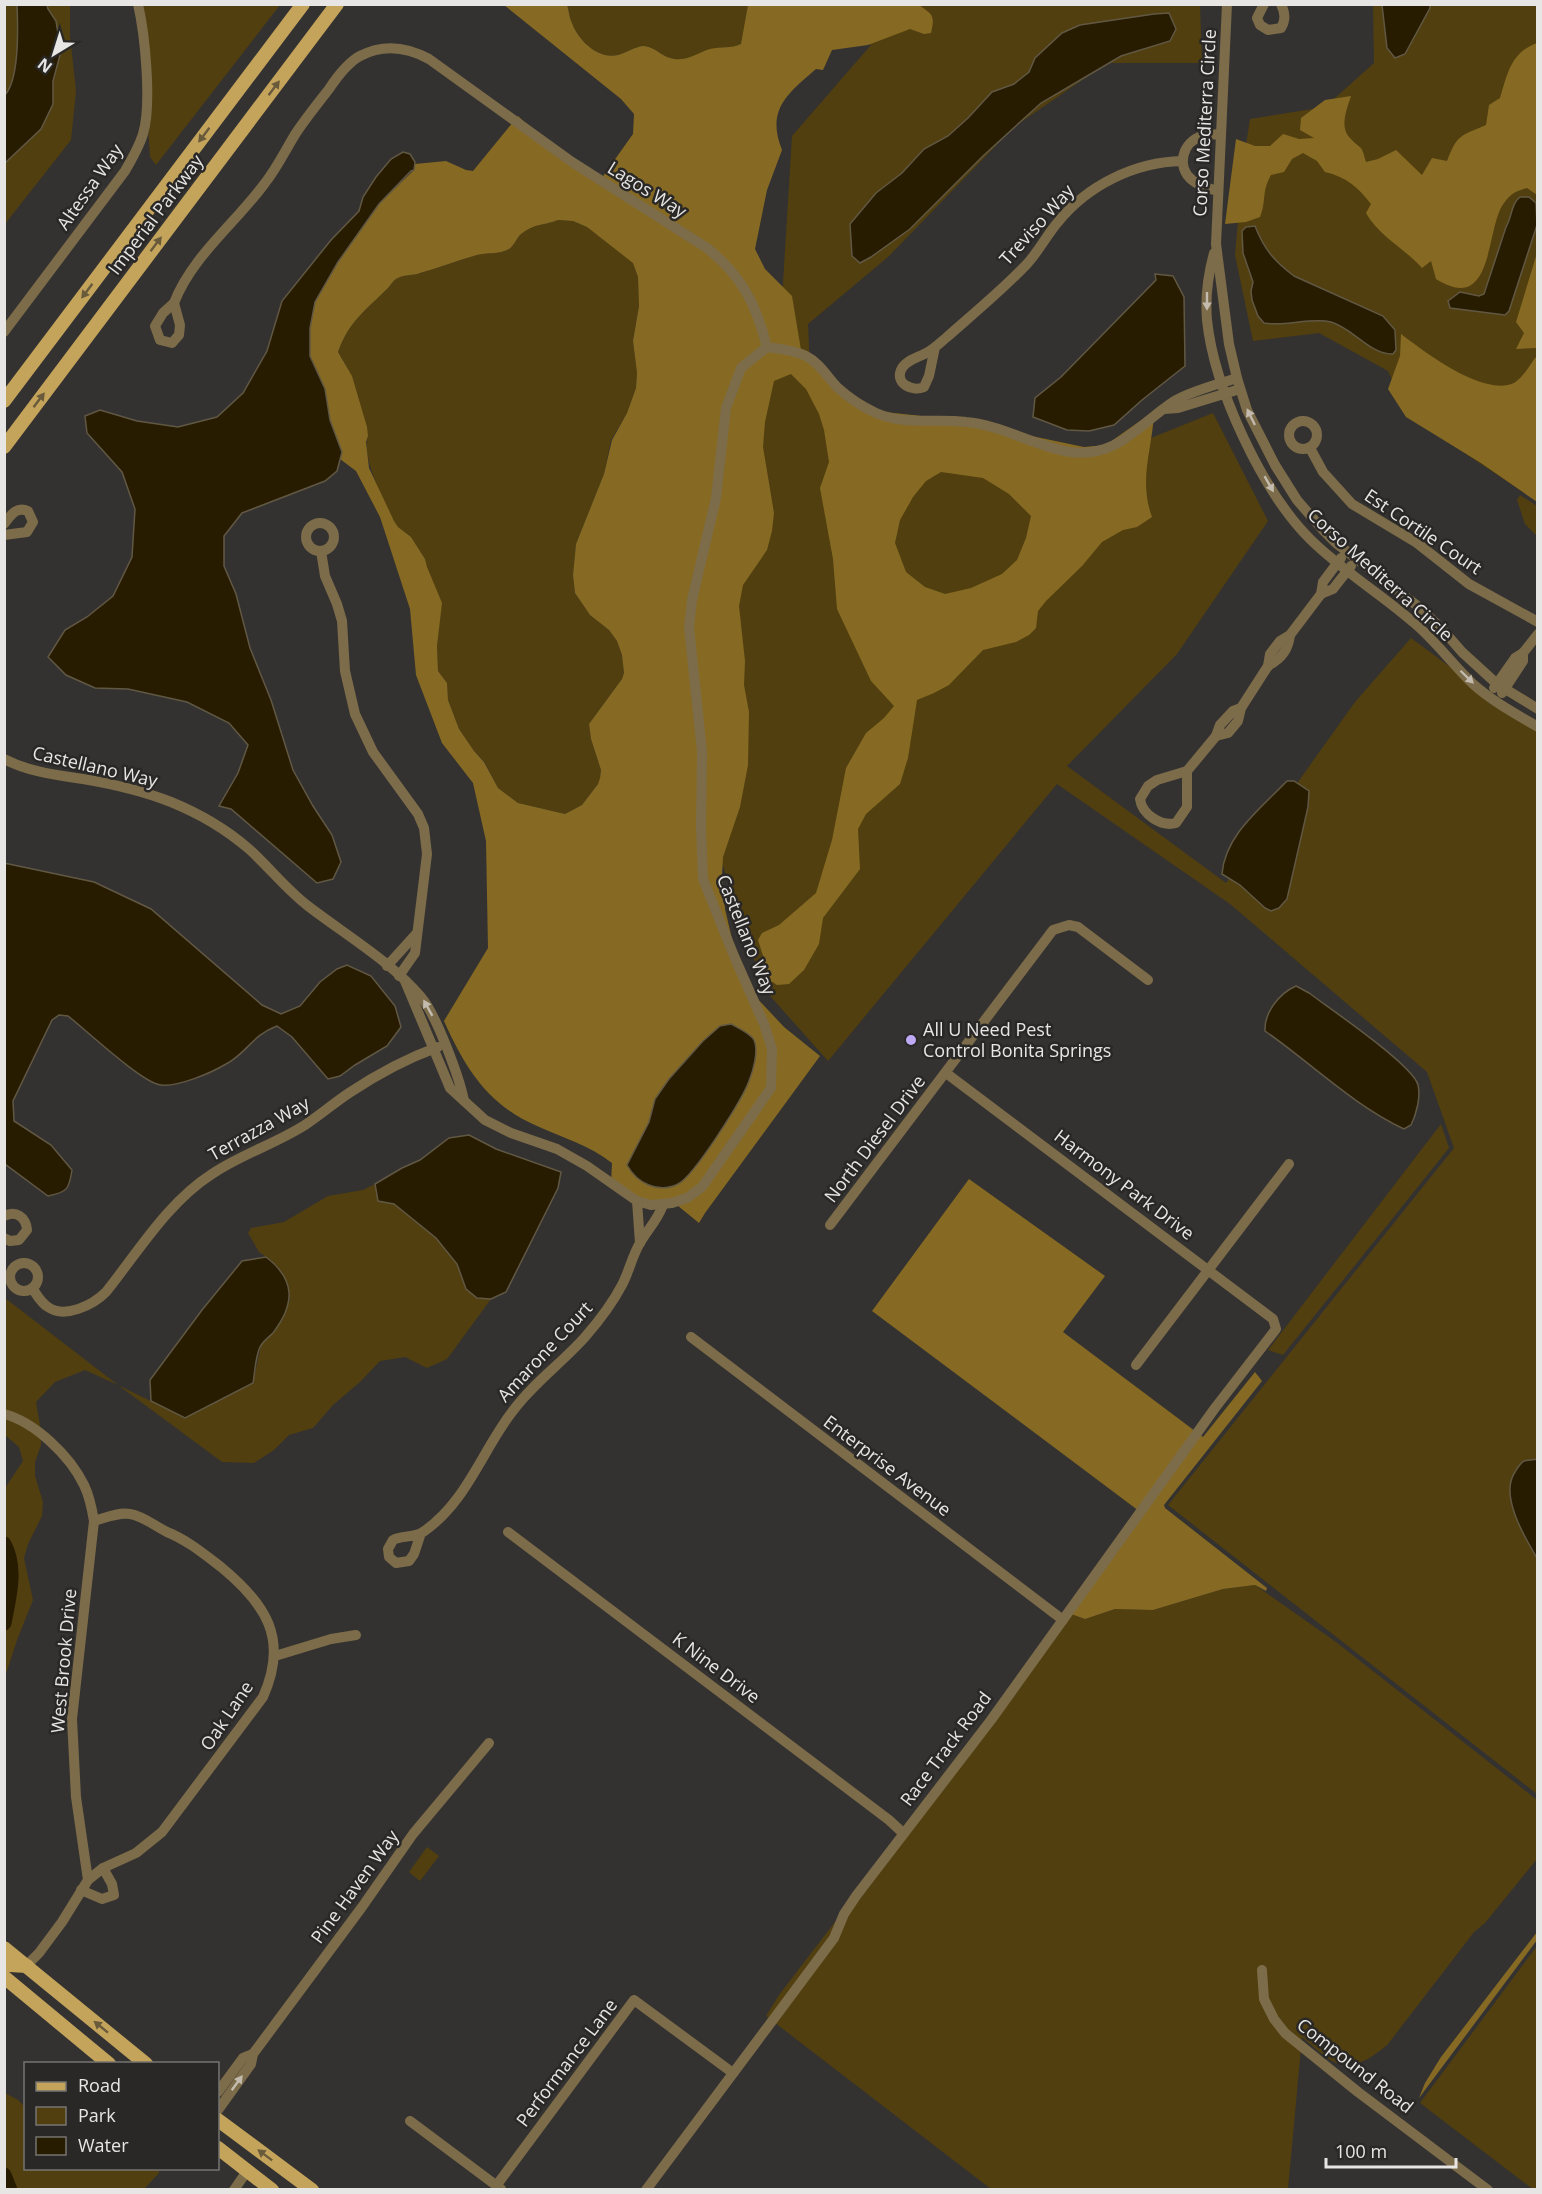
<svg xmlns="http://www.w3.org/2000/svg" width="1542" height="2194" viewBox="0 0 1542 2194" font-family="'Open Sans',sans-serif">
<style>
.green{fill:#513f0f}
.forest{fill:#866a23;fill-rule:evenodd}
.water{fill:#271b00;stroke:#615844;stroke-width:1.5}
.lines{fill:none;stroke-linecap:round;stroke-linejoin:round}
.river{stroke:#271b00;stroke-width:15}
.minor{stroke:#7c6c4a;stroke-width:10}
.major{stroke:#c4a45b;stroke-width:14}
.oneway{fill:#685a3b}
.oneway2{fill:#c2bbae}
.poi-dot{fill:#bea9f5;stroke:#2a2826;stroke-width:2}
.labels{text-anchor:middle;stroke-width:5;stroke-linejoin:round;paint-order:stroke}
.street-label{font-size:18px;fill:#e7e6e4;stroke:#2a2826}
.poi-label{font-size:18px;fill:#e7e6e4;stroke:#2a2826;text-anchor:start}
</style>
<rect width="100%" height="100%" fill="#343230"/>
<g class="green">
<path d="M 5,5 L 17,5 C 18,27 20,78 5,95 Z"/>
<polygon points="47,5 70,5 70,36 76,91 71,140 5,224 5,163 41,129 53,104 53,81 60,55 59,40 56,21 48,9"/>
<polygon points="140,5 280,5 156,165 150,157"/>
<path d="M 567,5 L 748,5 L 742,44 C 733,48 728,47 719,48 C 703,50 686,64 670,58 C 660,55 655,47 644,46 C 636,46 626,53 618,55 C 598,60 578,40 572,23 C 569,17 569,10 567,5 Z"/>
<polygon points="865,5 1200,5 1202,63 1107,63 1014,127 888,257 808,324 811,390 1059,475 1213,413 1268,521 1177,654 1067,766 1226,883 1355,702 1411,638 1537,731 1537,1794 1168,1505 1454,1148 1427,1072 1230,904 1057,784 828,1061 764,989 720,857 745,467 781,316 792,136 871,45"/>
<polygon points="1373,5 1537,5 1537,501 1410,417 1388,371 1319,333 1253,341 1235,255 1243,165 1250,119 1325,107 1374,63"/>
<path d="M 558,220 L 573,221 L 587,227 L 633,262 L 638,277 L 639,306 L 633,341 L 637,373 L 636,388 L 627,413 L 611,440 L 604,474 L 576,544 L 573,575 L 575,593 L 590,615 L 609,630 L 617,641 L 622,655 L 624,673 L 622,679 L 589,724 L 591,739 L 601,770 L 600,778 L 598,784 L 582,805 L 565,814 L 518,803 L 498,788 L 484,761 L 474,751 L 459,729 L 448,700 L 447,683 L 438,671 L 437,646 L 441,603 L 426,568 L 425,559 L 411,537 L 398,527 L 394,521 C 384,501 361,457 368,436 C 360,407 355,377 338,352 C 349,321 366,310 388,288 C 392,284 393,280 398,278 C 405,274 413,276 420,273 C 439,268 458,260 477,255 C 487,252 499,255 509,249 C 514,246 516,239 520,235 C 534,223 543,226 558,220 Z"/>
<polygon points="1520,495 1537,506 1537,536 1525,524 1517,500"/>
<polygon points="1441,1124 1449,1148 1283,1355 1268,1350"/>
<polygon points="375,1184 378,1201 394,1204 420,1224 436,1238 457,1264 466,1289 477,1298 491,1299 447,1359 427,1368 405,1357 380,1361 360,1382 333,1405 313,1428 289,1435 274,1450 254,1463 222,1462 118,1385 85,1370 55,1382 36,1402 41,1431 41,1445 35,1462 35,1476 43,1502 42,1516 28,1544 24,1558 33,1600 17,1640 5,1677 5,1488 23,1461 19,1447 5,1435 5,1298 118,1385 185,1418 253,1383 261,1345 273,1332 284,1315 290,1300 272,1261 259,1252 248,1233 251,1228 284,1222 328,1196 363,1190"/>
<path d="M 1255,1585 L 1336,1642 L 1537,1800 L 1537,1859 L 1485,1923 L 1474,1932 L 1388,2044 C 1376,2055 1354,2071 1336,2063 C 1325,2058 1312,2045 1302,2037 L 1288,2189 L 991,2189 L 766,2016 L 779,1995 L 1071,1614 L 1085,1619 L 1115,1609 L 1153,1610 L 1223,1589 Z"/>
<polygon points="427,1847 439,1856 420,1881 409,1872"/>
<polygon points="1537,1946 1538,2189 1534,2190 1420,2103"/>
<polygon points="5,2093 18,2100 25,2107 26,2168 159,2168 159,2173 144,2189 5,2189"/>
</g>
<g class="forest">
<path d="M 504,5 L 567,5 C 569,10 569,17 572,23 C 578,40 598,60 618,55 C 626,53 636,46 644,46 C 655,47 660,55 670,58 C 684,63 697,53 710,49 C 721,46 731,49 741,44 L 748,5 L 919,5 C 933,15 935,15 931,33 L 924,34 L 910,29 L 868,45 L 832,50 L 823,70 L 816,69 C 787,94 766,110 782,150 L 767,190 L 755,249 L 765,269 L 792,296 L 802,356 L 839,388 L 875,411 L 950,419 L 1084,447 L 1106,445 L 1154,411 C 1153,448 1138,479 1152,517 L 1137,527 L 1123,530 L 1102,542 L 1082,566 L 1046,601 L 1038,611 L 1036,628 L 1029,635 L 1016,642 L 983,650 L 949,685 L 934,693 L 917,700 L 908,758 L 900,784 L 866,814 L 858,829 L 860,869 L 823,918 L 819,944 L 804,970 L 789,984 L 777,985 L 771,981 L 758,940 L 762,933 L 779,925 L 816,893 L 832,840 L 846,768 L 866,733 L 884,718 L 894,706 L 871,681 L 837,609 L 833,559 L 820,488 L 829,462 L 824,430 L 819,414 L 806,389 L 791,374 L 774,381 L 765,422 L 763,447 L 774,513 L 772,531 L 767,550 L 743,585 L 739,606 L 745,661 L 744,685 L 749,712 L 748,765 L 740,807 L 723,857 L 722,876 L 725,909 L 732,939 L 754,995 L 784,1027 L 820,1056 L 705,1213 L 699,1223 L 672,1201 L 639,1200 L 611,1185 L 612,1163 C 589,1145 563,1138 537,1126 C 488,1105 465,1068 444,1021 L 488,948 L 486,841 L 473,783 L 442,743 L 416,675 L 410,609 L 380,517 L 356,471 L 340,459 L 342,452 L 330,420 L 325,389 L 310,356 L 310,328 L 315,302 L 338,262 L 379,204 L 414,170 L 415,164 L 446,161 L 466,170 L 473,171 L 518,116 L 538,135 L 601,179 L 633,134 L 634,114 L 621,99 ZM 558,220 L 573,221 L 587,227 L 633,263 L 638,277 L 639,306 L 633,341 L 637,373 L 636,388 L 627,413 L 612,440 L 604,474 L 576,544 L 573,575 L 575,593 L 590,615 L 609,630 L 617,641 L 622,655 L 624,673 L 622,679 L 589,724 L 591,739 L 601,770 L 600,778 L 598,784 L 582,805 L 565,814 L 518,803 L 498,788 L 484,762 L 474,751 L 459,729 L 448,700 L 447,683 L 438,671 L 437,646 L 442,603 L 427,567 L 425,559 L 411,537 L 398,527 L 394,521 L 369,468 L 366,442 L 368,436 L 367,427 L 352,376 L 338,352 C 349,321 366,310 388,288 C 392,284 393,280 398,278 C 405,274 413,276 420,273 C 439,268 458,260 477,255 C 487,252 499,255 509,249 C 514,246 516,239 520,235 C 534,223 543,226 558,220 ZM 941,472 L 983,478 L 1009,494 L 1031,516 L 1026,538 L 1017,560 L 1002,574 L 971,588 L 945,594 L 925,587 L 906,572 L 895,543 L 900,520 L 913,497 L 926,481 Z"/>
<path d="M 1537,43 L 1537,195 L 1527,188 C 1517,191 1511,193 1504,203 C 1485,228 1495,316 1436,279 L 1431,261 L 1422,268 C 1404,248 1379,236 1366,213 L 1371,204 C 1358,187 1346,177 1325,172 L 1317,161 L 1303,153 L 1292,159 L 1284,172 L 1271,175 C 1261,193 1267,199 1260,217 L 1246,222 L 1225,224 L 1236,139 L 1255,146 L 1270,146 L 1283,134 L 1299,139 L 1314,138 L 1300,130 L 1301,118 L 1325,100 L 1351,96 C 1347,109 1339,127 1350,138 C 1362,151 1361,143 1366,162 L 1378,159 L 1396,150 L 1422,175 L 1432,158 L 1447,161 C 1457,135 1460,136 1486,125 L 1489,105 L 1500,98 C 1508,72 1511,53 1537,43 Z"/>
<polygon points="1537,253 1537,348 1516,349 1524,333 1516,322"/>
<path d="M 1401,334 C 1425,352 1483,397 1514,383 C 1523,378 1529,366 1535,358 L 1537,357 L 1537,502 L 1481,463 L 1406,417 L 1388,389 L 1400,356 Z"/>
<polygon points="969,1179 1105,1276 1063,1332 1203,1437 1255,1372 1262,1381 1164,1505 1165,1508 1267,1588 1266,1591 1255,1585 1223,1589 1153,1610 1115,1609 1085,1619 1071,1614 1143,1514 872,1311"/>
<polygon points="1537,1932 1537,1940 1419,2098 1425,2083 1441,2057"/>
</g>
<g class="water">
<path d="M 17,5 L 47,5 L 48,9 L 56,21 L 59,40 L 60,55 L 53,81 L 53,104 L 41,129 L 5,163 L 5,95 C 20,78 18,27 17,5 Z"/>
<polygon points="1382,5 1430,5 1430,8 1405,54 1395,58 1387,48"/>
<polygon points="1169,13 1176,29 1170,41 1121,56 1041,103 983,156 910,229 871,257 860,263 852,256 850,224 876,193 902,173 924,149 948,136 968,118 992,92 1014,84 1029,72 1035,58 1062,33 1080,25 1154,14"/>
<polygon points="403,152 410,154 415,162 414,170 411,171 379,204 338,262 315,302 310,328 310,356 325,389 330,420 342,452 337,471 325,481 242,513 224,536 224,566 236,594 250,648 271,700 293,770 313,806 332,835 341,862 333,879 317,883 231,809 219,806 238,773 248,745 229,723 187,702 128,689 95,688 66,675 48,657 65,630 87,617 113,596 132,557 135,509 122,472 87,433 85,416 100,410 137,421 178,427 217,417 243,393 267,351 282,301 331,240 359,211 363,197 376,177 391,159"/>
<path d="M 1520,197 L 1529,197 L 1536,203 L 1537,225 L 1509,311 L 1505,315 L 1450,308 L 1448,301 L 1460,292 L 1479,296 L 1484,294 L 1506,227 C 1512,217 1511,204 1520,197 Z"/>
<path d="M 1255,226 C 1264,249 1274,261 1294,276 L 1383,316 L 1395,330 L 1396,350 L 1393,354 C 1370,355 1353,328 1331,322 C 1311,317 1285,327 1264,323 L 1258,316 L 1252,300 L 1251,291 L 1253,282 L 1243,253 L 1242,231 L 1246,227 Z"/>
<polygon points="1155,274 1173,276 1184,297 1185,366 1142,400 1114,425 1089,431 1067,430 1033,417 1035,398 1061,377 1156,280"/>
<path d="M 1287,781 L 1294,781 L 1309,791 L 1308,807 L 1287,899 L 1279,908 L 1271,911 L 1265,908 L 1240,885 L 1222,874 C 1225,835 1261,808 1287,781 Z"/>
<path d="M 4,863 L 94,882 L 151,909 L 262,1005 L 281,1014 L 300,1006 L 320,982 L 337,969 L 347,965 L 371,976 L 395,1006 L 401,1027 L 387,1046 L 355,1065 L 340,1076 L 328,1079 L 292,1037 L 277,1026 C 252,1035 246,1054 226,1064 C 211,1073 178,1087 161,1085 C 142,1083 86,1030 68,1016 L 59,1015 L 52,1020 L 13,1101 L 14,1121 L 51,1145 L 72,1170 C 69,1189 68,1192 48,1196 L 5,1164 Z"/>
<path d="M 1296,986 L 1309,993 C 1329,1008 1413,1065 1418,1085 C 1421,1097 1416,1115 1411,1125 L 1404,1129 C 1353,1105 1311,1063 1265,1031 C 1264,1012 1280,993 1296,986 Z"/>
<path d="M 731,1024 C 738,1028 750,1033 754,1040 C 759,1051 753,1071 749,1081 C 742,1100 694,1176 678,1184 C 658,1194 637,1183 627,1165 L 649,1122 L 655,1099 L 669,1079 L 703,1041 L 720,1026 Z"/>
<polygon points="469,1135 496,1149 561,1172 558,1188 506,1292 491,1299 477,1298 466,1289 457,1264 436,1238 394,1204 378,1201 375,1184 402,1168 420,1160 449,1138"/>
<path d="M 266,1257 C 296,1280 295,1304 273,1333 C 269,1337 263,1341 260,1347 C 255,1358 255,1372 253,1383 L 185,1418 L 151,1401 L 150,1380 L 202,1310 L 242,1261 Z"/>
<path d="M 1537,1459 L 1538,1459 L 1537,1558 C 1525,1538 1499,1495 1515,1472 C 1517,1469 1520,1463 1524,1461 C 1527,1460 1534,1460 1537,1459 Z"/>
</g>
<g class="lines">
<g class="river">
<path d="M 4,1544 C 17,1568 9,1597 4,1623"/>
<polyline points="4,2175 10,2190"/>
</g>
<g class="minor">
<polyline points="1227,4 1216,244 1229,344 1237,378 1247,410 1275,465 1297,500 1323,530 1336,543 1420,608 1442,629 1462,652 1497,684 1538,709"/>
<path d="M 1264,4 L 1257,18 L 1260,25 L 1268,30 L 1281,28 C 1286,20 1285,13 1281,4"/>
<path d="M 1218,191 C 1209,188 1200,187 1192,180 C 1176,167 1182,142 1202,136 C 1208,134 1215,135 1221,134"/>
<path d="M 1214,253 C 1208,275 1205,297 1207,320 C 1214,388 1262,491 1310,539 C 1341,570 1380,593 1413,622 C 1435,640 1452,664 1473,684 C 1492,701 1516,714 1538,727"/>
<path d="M 174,303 C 192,256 236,223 265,183 C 277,168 286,149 296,133 C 306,118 318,103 329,89 C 337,77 347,63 360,56 C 383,44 407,47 429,59 L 572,162 L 707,248 C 742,276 756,304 767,347 C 780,349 794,350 806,356 C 820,363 828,378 838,388 C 849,398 863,407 876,413 C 906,426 934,418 966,422 C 1002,425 1034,446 1070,452 C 1118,458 1138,425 1173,402 C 1188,392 1219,384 1237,378"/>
<polygon points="174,303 180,325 179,335 172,343 160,340 155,326 163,313"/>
<path d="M 4,332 L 125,171 C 132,159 139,147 143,134 C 152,104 145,35 138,4"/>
<path d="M 935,347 L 929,376 L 924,387 C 913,392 895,384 901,370 C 905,360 920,357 928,352 C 935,348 941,342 947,337 C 973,314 1001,291 1025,266 C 1038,253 1046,236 1058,222 C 1088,185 1135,162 1182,161"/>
<polyline points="1164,409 1178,408 1240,389"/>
<circle cx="1303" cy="435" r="14"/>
<polyline points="1310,448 1323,472 1352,504 1417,543 1469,584 1538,622"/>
<circle cx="320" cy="537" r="14"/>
<path d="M 4,524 C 11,515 16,506 28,511 L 33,522 L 27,532 L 4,535"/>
<polyline points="321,551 325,576 337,604 342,621 345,671 355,714 373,752 418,814 424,828 427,854 415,953 399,976"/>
<polyline points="1321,594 1333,589 1351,566"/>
<polyline points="1523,653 1538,634"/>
<path d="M 1268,666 C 1282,658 1288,650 1290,635"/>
<polyline points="1494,688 1515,658 1523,653 1523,661 1502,693"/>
<polyline points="1216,736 1228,733 1238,721 1241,708 1268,666 1270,654 1280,641 1290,635 1321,594 1323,582 1341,558"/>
<path d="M 4,759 C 29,772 57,775 83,779 C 113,784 143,791 171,802 C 198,813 227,830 249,849 C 269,867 286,889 308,906 C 343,933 393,963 421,997 C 436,1014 460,1079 464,1101"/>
<path d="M 1187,771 L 1187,807 L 1176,823 C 1162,827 1142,815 1140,799 L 1148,786 L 1157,780 L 1187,771 L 1216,736 L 1220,725 L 1233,711 L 1241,708"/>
<polyline points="387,966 416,934"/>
<polyline points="405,981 450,1088 485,1120 511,1133 557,1149 587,1166 637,1201 651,1205 672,1203 687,1198 702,1187 771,1088 772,1049 764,1024 734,956 703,879 701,827 702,752 689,627 692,600 716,498 726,408 741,368 767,347"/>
<polyline points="637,1201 640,1243"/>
<path d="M 4,1216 C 16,1210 26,1217 27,1230 L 19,1240 L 10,1241 L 4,1238"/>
<polyline points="830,1225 1053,930 1069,925 1078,927 1148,980"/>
<circle cx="24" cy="1277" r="14"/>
<path d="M 32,1288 C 37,1295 41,1303 48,1307 C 65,1319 93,1305 106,1292 C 138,1252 168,1202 212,1174 C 242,1154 275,1144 305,1125 C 320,1115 334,1103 349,1093 C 376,1075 408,1058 438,1047"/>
<polyline points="691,1337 1063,1620"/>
<polyline points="1136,1365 1289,1164"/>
<path d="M 4,1414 C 35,1422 70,1456 84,1485 C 90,1497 92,1509 94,1521 L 72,1719 L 76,1797 L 88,1880 L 62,1922 L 39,1953 L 26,1966"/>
<polyline points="508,1532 889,1820 903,1833"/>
<path d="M 421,1533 L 414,1554 L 409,1561 L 396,1563 L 389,1557 L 388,1549 L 393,1540 C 402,1535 415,1538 423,1532 C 466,1503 482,1451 512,1412 C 533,1383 562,1363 585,1337 C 599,1321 612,1304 622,1285 C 629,1272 632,1256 640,1243 C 648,1229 657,1221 663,1205"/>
<polyline points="275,1656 331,1639 356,1635"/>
<path d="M 88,1880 L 103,1868 L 136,1853 L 162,1832 L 263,1697 C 289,1639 266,1604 221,1567 C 204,1554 187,1540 167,1532 C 155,1526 143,1516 130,1514 C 118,1512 105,1518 94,1521"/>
<polyline points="81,1890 102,1899 114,1895 112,1884 103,1868"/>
<polyline points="1262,1970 1264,1999 1274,2019 1285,2033 1358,2092 1488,2190"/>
<polyline points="218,2092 243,2058 253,2054"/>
<polyline points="218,2110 251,2064 253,2054 362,1907 413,1834 489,1743"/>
<polyline points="410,2121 501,2189"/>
<polyline points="496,2186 634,2000 733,2073"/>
<polyline points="234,2190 247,2171"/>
<polyline points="646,2190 834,1938 844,1914 856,1896 991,1720 1215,1408 1276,1329 1273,1319 946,1073"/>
</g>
<g class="major">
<polyline points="4,401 303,4"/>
<polyline points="4,447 337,4"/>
<polyline points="4,1948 146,2064"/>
<polyline points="4,1962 10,1965 27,1966"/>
<polyline points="4,1977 109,2064"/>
<polyline points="218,2120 312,2190"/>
<polyline points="218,2148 272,2190"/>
</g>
</g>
<defs><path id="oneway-solid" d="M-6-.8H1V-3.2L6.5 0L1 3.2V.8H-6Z" transform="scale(1.5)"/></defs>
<g class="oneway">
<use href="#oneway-solid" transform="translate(274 88) rotate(-53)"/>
<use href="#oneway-solid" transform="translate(204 135) rotate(127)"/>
<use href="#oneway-solid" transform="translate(156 244) rotate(-53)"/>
<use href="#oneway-solid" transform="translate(87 291) rotate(127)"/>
<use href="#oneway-solid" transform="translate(39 400) rotate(-53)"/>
<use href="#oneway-solid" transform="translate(101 2027) rotate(-141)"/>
<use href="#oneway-solid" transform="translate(265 2155) rotate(-143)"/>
</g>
<g class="oneway2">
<use href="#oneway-solid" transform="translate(1207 301) rotate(90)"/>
<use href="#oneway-solid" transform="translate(1251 417) rotate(-116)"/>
<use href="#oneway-solid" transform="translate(1269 484) rotate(60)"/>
<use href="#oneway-solid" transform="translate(1467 677) rotate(44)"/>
<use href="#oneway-solid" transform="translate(428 1008) rotate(-119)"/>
<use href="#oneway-solid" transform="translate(237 2083) rotate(-54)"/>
</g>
<circle class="poi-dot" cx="911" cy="1040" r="6"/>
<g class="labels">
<g class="street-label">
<text transform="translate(1205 123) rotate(-87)" y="6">Corso Mediterra Circle</text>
<text transform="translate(90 187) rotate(-55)" y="6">Altessa Way</text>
<text transform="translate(647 190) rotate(32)" y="6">Lagos Way</text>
<text transform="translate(156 215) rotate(-53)" y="6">Imperial Parkway</text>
<text transform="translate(1037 225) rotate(-48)" y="6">Treviso Way</text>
<text transform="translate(1423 532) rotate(34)" y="6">Est Cortile Court</text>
<text transform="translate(1380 575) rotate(42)" y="6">Corso Mediterra Circle</text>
<text transform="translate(95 767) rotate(13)" y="6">Castellano Way</text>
<text transform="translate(746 935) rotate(68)" y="6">Castellano Way</text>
<text transform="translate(259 1129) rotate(-29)" y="6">Terrazza Way</text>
<text transform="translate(875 1139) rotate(-53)" y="6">North Diesel Drive</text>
<text transform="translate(1124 1185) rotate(37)" y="6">Harmony Park Drive</text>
<text transform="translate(545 1352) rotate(-47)" y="6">Amarone Court</text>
<text transform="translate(887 1466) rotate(37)" y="6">Enterprise Avenue</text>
<text transform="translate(64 1661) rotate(-85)" y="6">West Brook Drive</text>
<text transform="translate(716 1668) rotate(37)" y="6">K Nine Drive</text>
<text transform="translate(227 1716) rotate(-56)" y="6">Oak Lane</text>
<text transform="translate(946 1749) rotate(-53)" y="6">Race Track Road</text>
<text transform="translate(355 1887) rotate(-54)" y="6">Pine Haven Way</text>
<text transform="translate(567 2063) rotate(-53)" y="6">Performance Lane</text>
<text transform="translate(1355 2066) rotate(38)" y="6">Compound Road</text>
</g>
<g class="poi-label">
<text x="923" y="1036">All U Need Pest<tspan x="923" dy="21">Control Bonita Springs</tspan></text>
</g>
</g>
<rect width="1542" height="2194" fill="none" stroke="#e7e6e4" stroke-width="12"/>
<rect x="24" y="2062" width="195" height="108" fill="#2a2826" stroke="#767472" stroke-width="1.5"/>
<rect x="36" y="2082" width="30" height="9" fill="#c4a45b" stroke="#767472" stroke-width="1.5"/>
<text x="78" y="2092" font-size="18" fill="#e7e6e4">Road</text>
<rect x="36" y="2107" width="30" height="18" fill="#513f0f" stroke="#767472" stroke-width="1.5"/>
<text x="78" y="2122" font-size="18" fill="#e7e6e4">Park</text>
<rect x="36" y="2137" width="30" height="18" fill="#271b00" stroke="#767472" stroke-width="1.5"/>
<text x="78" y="2152" font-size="18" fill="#e7e6e4">Water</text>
<g transform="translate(54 54) rotate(218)" stroke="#2a2826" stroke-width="4.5" paint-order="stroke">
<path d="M0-4.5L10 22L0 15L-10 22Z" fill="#e7e6e4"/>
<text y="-9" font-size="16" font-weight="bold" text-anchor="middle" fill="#e7e6e4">N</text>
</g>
<path d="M1326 2158v9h130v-9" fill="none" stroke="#e7e6e4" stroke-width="3"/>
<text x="1335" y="2158" font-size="18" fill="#e7e6e4" stroke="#2a2826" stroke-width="4.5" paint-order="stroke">100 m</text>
</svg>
